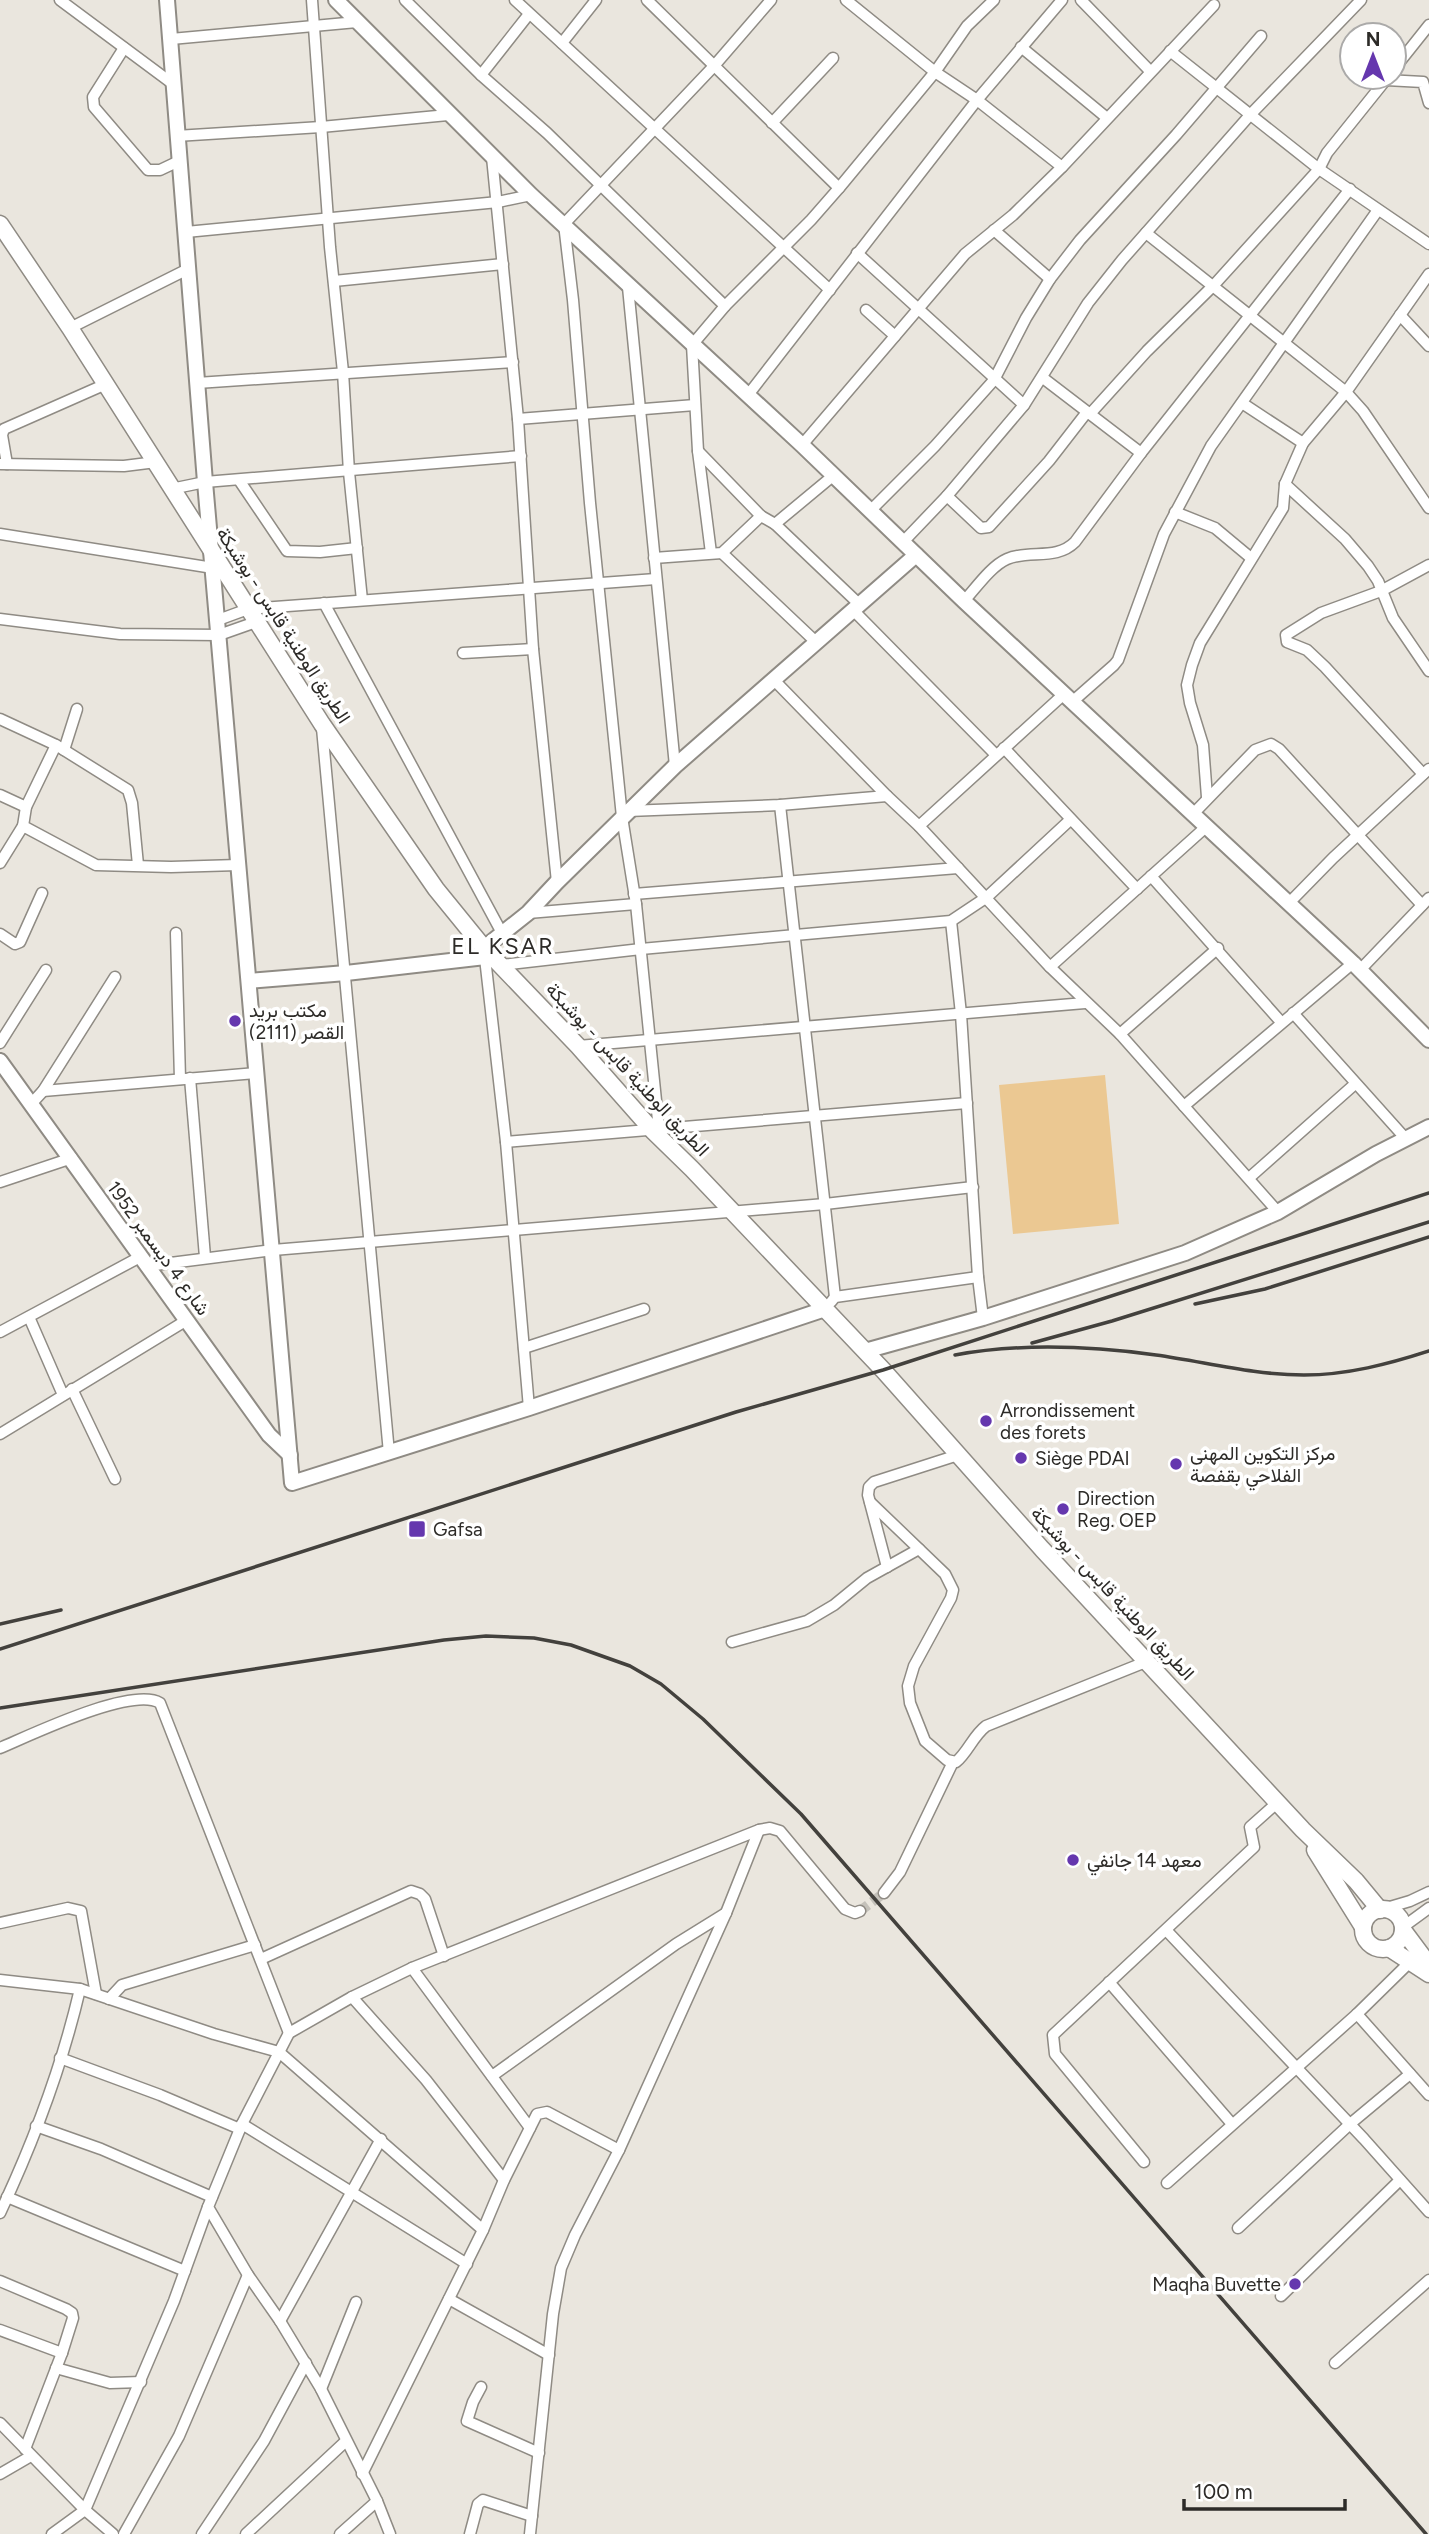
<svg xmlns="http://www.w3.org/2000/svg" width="1429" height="2534" viewBox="0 0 1429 2534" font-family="Figtree,Vazirmatn,sans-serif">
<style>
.green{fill:#ebc892}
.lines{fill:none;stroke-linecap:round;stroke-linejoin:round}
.street-tunnel{stroke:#c4c1ba;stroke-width:10;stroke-dasharray:10 5;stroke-linecap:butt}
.street-casing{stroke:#8f8b84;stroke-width:13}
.secondary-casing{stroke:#8f8b84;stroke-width:18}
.primary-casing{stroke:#8f8b84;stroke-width:19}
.street{stroke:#fff;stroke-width:10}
.secondary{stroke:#fff;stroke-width:14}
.primary{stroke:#fff;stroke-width:16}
.rail{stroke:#43413d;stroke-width:3.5}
.poi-dot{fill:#6537ae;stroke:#fff;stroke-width:2.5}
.labels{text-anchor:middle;stroke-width:7;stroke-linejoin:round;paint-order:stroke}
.street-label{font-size:19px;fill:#2d2b28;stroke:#fff}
.poi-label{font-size:19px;fill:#2d2b28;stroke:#fff;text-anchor:start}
.quarter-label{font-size:23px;letter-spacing:2px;fill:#2d2b28;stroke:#fff}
</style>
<rect width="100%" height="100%" fill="#eae6de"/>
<polygon class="green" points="1105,1075 1119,1224 1013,1234 999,1085"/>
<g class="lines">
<polyline class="street-tunnel" points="860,1911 884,1893"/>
<g class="street-casing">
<g id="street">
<polyline points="60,0 173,84"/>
<polyline points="312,0 330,247 343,372 349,472 362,600"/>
<polyline points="405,0 481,75 547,133 725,306"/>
<polyline points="515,0 830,290"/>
<polyline points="647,0 839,188"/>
<polyline points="846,0 935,72 977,100 1062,167"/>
<polyline points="1081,0 1150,71"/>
<polyline points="171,39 357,22"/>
<polyline points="562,43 596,0"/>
<polyline points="1021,47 1107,118"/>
<polyline points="124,48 93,97 94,107 148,170 160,170 179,161"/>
<polyline points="1170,51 1319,169 1429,244"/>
<polyline points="1394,69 1429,25"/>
<polyline points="481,75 529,14"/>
<polyline points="1386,80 1423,82 1429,103"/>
<polyline points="772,123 833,58"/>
<polyline points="176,136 321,127 448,115"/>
<polyline points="492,157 518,419 533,649 557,882"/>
<polyline points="994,230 1050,279"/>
<polyline points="186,232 498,202 531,195"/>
<polyline points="1146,233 1346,392 1363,411 1429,508"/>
<polyline points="857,253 1024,405"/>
<polyline points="334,281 503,264"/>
<polyline points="628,287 675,766"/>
<polyline points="866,310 895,336"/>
<polyline points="1400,315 1429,346"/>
<polyline points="70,328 188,269"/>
<polyline points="1043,378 1141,453"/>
<polyline points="197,383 513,362"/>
<polyline points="748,395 977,100 1062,0"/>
<polyline points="1242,403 1303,443"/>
<polyline points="1090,414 1147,351 1214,285 1319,169 1327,153 1388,77"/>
<polyline points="518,419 695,405"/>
<polyline points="802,445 965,254 1013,215 1062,167 1214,5"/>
<polyline points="698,451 761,516 775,524 859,604"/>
<polyline points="0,464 124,466 156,462"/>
<polyline points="7,464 2,435 4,429 106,384"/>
<polyline points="239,480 287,551 320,552 357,548"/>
<polyline points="1285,484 1345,539 1368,566 1378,581 1393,618 1429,671"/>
<polyline points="171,489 205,482 521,456"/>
<polyline points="947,496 981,528 989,527 1049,461 1087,412"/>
<polyline points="871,510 935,446 994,380 1026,318 1050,279 1080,240 1176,135 1261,36"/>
<polyline points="1175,512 1215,528 1251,558"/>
<polyline points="775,524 834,475"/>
<polyline points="0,534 213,568"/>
<polyline points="903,542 947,496 1024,405 1088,303 1122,260 1250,115 1361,0"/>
<polyline points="711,553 698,451 692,345 725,306 811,220 839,188 935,72 967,26 994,0"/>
<polyline points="722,553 816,642"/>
<polyline points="654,558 722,553 761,516"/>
<path d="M 964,601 C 976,588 991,566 1007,559 C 1030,549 1056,561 1075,542 L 1141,453 L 1350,189"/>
<polyline points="324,603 503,935"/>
<polyline points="853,610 996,755"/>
<polyline points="0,619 120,634 219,635 256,622"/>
<polyline points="218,620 248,609 656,579"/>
<polyline points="463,653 533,649"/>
<polyline points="773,679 887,796 919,826 1050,967 1120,1034 1278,1212"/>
<polyline points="1072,702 1114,665 1118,660 1164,534 1211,446 1378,210"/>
<polyline points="0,719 56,745 128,790 132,803 138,865"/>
<polyline points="322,728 389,1453"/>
<polyline points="56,745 26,807 23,826 96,865 171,867 238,865"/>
<polyline points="1004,748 1137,889"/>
<polyline points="64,750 77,709"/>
<polyline points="1423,774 1325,667 1307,650 1287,642 1286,635 1321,613 1381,591 1429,565"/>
<polyline points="0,795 26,807"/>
<polyline points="1207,797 1203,745 1190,703 1187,685 1192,665 1200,643 1283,508 1285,484 1303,443 1346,392 1429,274"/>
<polyline points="780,805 835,1297"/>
<polyline points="628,811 780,805 887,796"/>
<polyline points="1194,813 1255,750 1271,744 1279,749 1422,905"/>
<polyline points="919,826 1064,694"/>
<polyline points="0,863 23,826"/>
<polyline points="1151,876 1281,1022"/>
<polyline points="634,894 958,868"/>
<polyline points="1289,903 1333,858 1429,769"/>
<polyline points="528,913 636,904"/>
<polyline points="951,921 961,1014 978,1277 983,1318"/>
<polyline points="176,933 180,1079"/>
<polyline points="0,934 15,944 20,942 42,893"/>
<polyline points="485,958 506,1142 529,1408"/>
<polyline points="501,965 641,949 951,921 987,897 1070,820"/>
<polyline points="1050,967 1207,826"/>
<polyline points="1360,970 1429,898"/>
<polyline points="1293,1013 1406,1139"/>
<polyline points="1120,1034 1218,948"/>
<polyline points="0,1043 46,970"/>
<polyline points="578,1046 1085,1003"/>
<polyline points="190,1078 205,1257"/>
<polyline points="43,1091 257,1073"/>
<polyline points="32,1103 43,1091 115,977"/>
<polyline points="1184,1106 1353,963"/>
<polyline points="659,1130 636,904 622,817 590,503 573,300 564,224 714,66 771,0"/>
<polyline points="506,1142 967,1103"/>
<polyline points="1249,1178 1355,1084"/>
<polyline points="0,1182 72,1158"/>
<polyline points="147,1266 273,1250 825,1204 973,1187"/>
<polyline points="831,1302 835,1297 978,1277"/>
<polyline points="29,1317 63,1395"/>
<polyline points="0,1332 140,1257"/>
<polyline points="524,1348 644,1309"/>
<polyline points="72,1389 115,1479"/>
<polyline points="0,1434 187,1320"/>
<path d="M 870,1502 L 945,1574 L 953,1590 L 951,1598 L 914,1666 L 908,1686 L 910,1703 L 925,1741 L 947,1760 L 956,1762 C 968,1752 973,1736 986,1726 L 1148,1661"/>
<polyline points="887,1567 868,1495 869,1487 874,1482 958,1455"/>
<polyline points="732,1642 807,1621 834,1605 867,1578 919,1549"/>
<path d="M 0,1748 C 31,1735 132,1686 160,1703 L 289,2033"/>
<polyline points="884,1893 900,1872 953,1762"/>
<polyline points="1383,1909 1410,1901 1429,1892"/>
<polyline points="0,1923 68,1908 81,1911 96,1994"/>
<polyline points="1403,1927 1429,1908"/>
<polyline points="1166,1930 1364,2139 1429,2212"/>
<polyline points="261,1959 411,1891 420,1894 425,1899 444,1956"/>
<polyline points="412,1968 530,2128"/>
<polyline points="0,1980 80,1989"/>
<polyline points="1109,1982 1232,2124"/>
<polyline points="352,1997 426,2080 504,2180"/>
<polyline points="109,1999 122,1985 255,1945"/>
<polyline points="1357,2014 1429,2095"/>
<polyline points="60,2058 160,2095 240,2129"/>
<polyline points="492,2076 676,1944 726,1913"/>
<polyline points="242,2124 467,2264"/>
<polyline points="36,2126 101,2149 212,2197"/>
<polyline points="1144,2162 1055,2054 1053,2035 1254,1847 1250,1827 1278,1802"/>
<polyline points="1167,2183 1357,2014 1410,1962"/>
<polyline points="7,2197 185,2271"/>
<path d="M 0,2213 C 33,2143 62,2066 80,1989 L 214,2034 L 279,2052 L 483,2230"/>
<polyline points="1238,2228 1350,2124 1410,2074"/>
<polyline points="0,2281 66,2309 72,2313 73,2318 62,2353 25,2449"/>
<polyline points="1281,2296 1400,2180"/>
<polyline points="449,2299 549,2355"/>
<polyline points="280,2321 381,2139"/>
<polyline points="0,2330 62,2353"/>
<polyline points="1335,2363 1429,2280"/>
<polyline points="56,2368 110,2383 141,2382"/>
<polyline points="481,2387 473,2402 467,2421 539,2453"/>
<polyline points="321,2389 356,2302"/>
<polyline points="0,2423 85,2510 113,2534"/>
<polyline points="0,2474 31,2456"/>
<polyline points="362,2474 483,2230 504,2180 537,2114 547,2112 619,2150"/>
<polyline points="52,2534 85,2510 174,2301 208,2207"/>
<polyline points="124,2534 179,2436 248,2275"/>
<polyline points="202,2534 264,2441 306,2363"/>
<polyline points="246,2534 346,2441"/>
<polyline points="340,2534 377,2501"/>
<polyline points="390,2534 377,2501 321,2389 280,2321 248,2275 208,2207 242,2124 289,2033 352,1997 412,1968 759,1830 770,1828 780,1831 845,1909 855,1913 860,1911"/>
<polyline points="470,2534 478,2504 483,2500 532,2516"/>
<polyline points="530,2534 553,2314 561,2268 575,2235 619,2150 726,1913 759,1830"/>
</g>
</g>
<g class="secondary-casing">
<g id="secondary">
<polyline points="167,0 205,482 292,1483 529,1408 825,1309"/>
<polyline points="336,0 531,195 802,445 964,601 1353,963 1429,1040"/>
<polyline points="484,948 528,913 557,882 675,766 916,555"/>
<polyline points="249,981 346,973 494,956"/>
<polyline points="0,1061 269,1435 290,1455"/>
<polyline points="865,1351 983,1318 1185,1253 1278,1212 1376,1154 1429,1127"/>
</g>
</g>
<g class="primary-casing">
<g id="primary">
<polyline points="0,224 70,328 322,724 436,889 484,948 578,1046 653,1131 692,1169 883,1370 1042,1549 1303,1830 1356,1881 1380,1910"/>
<polyline points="1315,1850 1363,1927"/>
<circle cx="1383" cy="1929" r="20"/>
<polyline points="1403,1930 1429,1965"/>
<polyline points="1389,1948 1429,1974"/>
</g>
</g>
<use href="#street" class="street"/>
<use href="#secondary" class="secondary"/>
<use href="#primary" class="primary"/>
<g class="rail">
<polyline points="1195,1304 1265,1289 1429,1237"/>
<polyline points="1032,1343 1112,1321 1429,1222"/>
<path d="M 955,1355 C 1020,1343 1090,1346 1156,1355 C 1206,1362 1254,1375 1304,1375 C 1347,1375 1389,1364 1429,1351"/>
<polyline points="0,1624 61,1610"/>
<polyline points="0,1649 736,1412 883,1370 1429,1193"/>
<polyline points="0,1708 444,1640 486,1636 534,1638 571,1645 630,1666 661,1684 703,1719 801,1814 1426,2534"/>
</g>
</g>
<g class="poi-dot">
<circle cx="235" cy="1021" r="7"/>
<circle cx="986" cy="1421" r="7"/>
<circle cx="1021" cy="1458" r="7"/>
<circle cx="1176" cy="1464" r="7"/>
<circle cx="1063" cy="1509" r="7"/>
<rect x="408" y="1520" width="18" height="18" rx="3.5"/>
<circle cx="1073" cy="1860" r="7"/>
<circle cx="1295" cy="2284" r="7"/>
</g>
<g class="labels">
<g class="street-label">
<text transform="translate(284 625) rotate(57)" y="7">الطريق الوطنية قابس - بوشبكة</text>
<text transform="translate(628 1069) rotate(47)" y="7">الطريق الوطنية قابس - بوشبكة</text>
<text transform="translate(159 1248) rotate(54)" y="7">شارع 4 ديسمبر 1952</text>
<text transform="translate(1113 1593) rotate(47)" y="7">الطريق الوطنية قابس - بوشبكة</text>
</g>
<g class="poi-label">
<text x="249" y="1017">مكتب بريد<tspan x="249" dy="22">القصر (2111)</tspan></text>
<text x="1000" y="1417">Arrondissement<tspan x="1000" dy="22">des forets</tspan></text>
<text x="1190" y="1460">مركز التكوين المهني<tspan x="1190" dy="22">الفلاحي بقفصة</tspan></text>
<text x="1035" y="1465">Siège PDAI</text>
<text x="1077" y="1505">Direction<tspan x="1077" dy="22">Reg. OEP</tspan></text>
<text x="433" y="1536">Gafsa</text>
<text x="1087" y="1867">معهد 14 جانفي</text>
<text x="1281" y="2291" text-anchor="end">Maqha Buvette</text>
</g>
<g class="quarter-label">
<text x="503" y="954">EL KSAR</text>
</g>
</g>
<g transform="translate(1373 56)"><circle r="33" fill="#ffffff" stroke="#abaaa9" stroke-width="2"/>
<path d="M0-5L12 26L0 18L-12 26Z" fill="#6537ae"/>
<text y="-10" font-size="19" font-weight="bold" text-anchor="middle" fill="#2d2b28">N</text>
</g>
<path d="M1184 2499v10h161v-10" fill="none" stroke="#2d2b28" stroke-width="3.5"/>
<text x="1194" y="2499" font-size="21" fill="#2d2b28" stroke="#ffffff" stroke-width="5" paint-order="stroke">100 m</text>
</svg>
